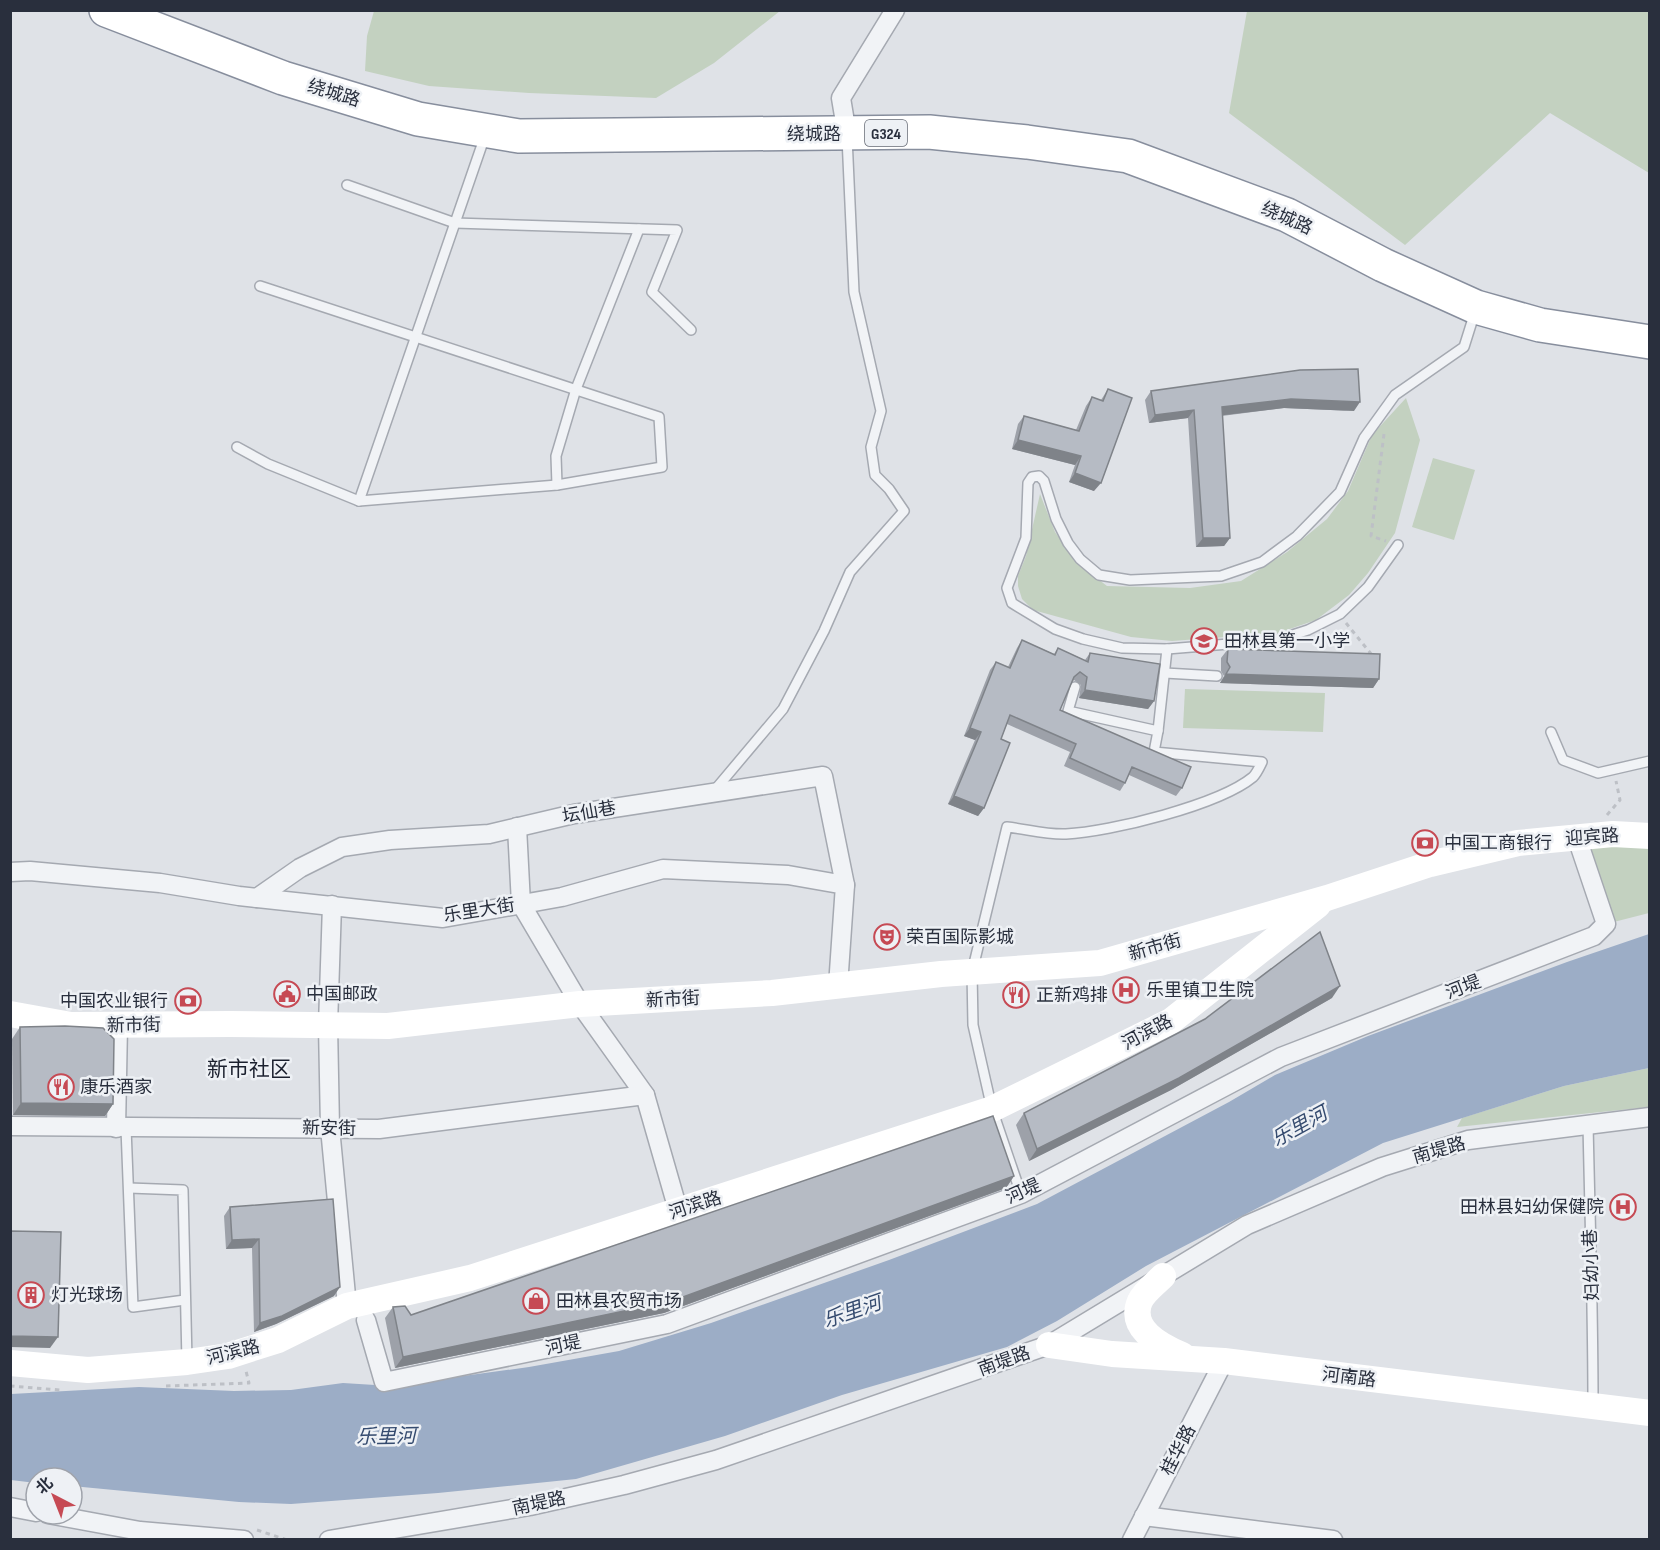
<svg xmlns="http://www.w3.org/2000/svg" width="1660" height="1550" viewBox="0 0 1660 1550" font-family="'Sofia Sans Condensed','Noto Sans SC',sans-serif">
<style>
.green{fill:#c3d1c0}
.water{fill:#9cadc6}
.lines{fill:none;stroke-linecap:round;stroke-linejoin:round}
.lane-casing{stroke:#a5a9b1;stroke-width:12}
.street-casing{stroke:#a5a9b1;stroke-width:21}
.highway-casing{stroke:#878e9d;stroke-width:36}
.path{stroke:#bdc0c6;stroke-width:3;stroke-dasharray:4.5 4.5;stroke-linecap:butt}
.lane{stroke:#f1f3f6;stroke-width:9}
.street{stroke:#f1f3f6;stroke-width:18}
.secondary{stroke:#fff;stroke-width:26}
.highway{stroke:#fff;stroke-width:33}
.wall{fill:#9da1a9}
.shaded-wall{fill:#7f8389}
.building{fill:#b6bbc4;stroke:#7f8389;stroke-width:1.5}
.labels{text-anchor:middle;stroke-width:5;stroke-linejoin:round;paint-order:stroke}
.shield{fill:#eef1f5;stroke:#646974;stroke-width:1.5}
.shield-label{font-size:16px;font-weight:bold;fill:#292f3d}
.street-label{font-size:18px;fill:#292f3d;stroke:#eef1f5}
.poi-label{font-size:18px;fill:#292f3d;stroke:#eef1f5;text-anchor:start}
.water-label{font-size:20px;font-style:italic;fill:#354b6f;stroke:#eef1f5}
.quarter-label{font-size:21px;fill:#1b202e;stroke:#eef1f5}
</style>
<rect width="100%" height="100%" fill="#dfe2e7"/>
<g class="green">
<polygon points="374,11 374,10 780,11 714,63 656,98 529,93 429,86 365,71 367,36"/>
<polygon points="1247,11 1649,11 1649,173 1550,113 1405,245 1229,113"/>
<polygon points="1406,398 1420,440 1395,533 1368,573 1349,595 1316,620 1278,633 1172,641 1131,637 1033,610 1022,599 1018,586 1018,576 1026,556 1040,494 1055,532 1077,563 1107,586 1190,588 1241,581 1287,552 1327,519 1348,491 1372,435"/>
<polygon points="1433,458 1475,470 1454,540 1412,527"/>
<polygon points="1185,689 1325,693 1323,732 1183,728"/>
<polygon points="1580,844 1649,845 1649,913 1606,924"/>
<polygon points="1649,1068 1649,1107 1457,1127 1462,1118 1564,1086"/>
</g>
<polygon class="water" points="1649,934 1649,1068 1564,1086 1383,1143 1146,1266 1057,1321 1007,1347 842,1395 725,1436 576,1479 438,1493 291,1504 239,1502 72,1486 72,1478 36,1478 36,1483 11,1480 11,1394 139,1387 234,1391 291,1390 343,1383 391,1386 529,1367 619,1351 711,1323 889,1260 1037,1204 1229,1102 1275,1075 1368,1036 1567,962"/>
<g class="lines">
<g class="lane-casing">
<g id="lane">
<polyline points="347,185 455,223 677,230 652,292 691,330"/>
<polyline points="237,447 268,464 359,501 557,485 662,467 659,417 260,286"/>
<polyline points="557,485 556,456 576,389 639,229"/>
<polyline points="359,501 485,136"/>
<polyline points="1398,545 1368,587 1340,614 1308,630 1277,640 1167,649 1122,648 1083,639 1055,629 1012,603 1007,588 1026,538 1028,483 1032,477 1039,476 1044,481 1056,519 1068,543 1080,559 1099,575 1130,580 1221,576 1262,562 1297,536 1340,492 1364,438 1395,395 1464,347 1475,312"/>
<polyline points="1165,673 1217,676"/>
<polyline points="1158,731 1167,649"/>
<polyline points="1551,732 1563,760 1598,773 1650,761"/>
<polyline points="714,791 783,709 824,631 850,572 904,511 889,489 875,475 871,447 881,411 854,292 847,137"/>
<path d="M 1588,1124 C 1590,1217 1593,1311 1593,1404"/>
<polyline points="126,1128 133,1307 185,1300"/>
<polyline points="129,1188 183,1190 187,1361"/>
<path d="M 1021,1194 L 992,1109 L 973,1025 L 972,972 L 1007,827 C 1026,829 1047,835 1066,834 C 1110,832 1219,805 1253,777 C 1257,773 1260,766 1262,762 L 1154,752 L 1158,731 L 1068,711 L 1075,687"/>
</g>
</g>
<g class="street-casing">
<g id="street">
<polyline points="847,134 841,98 895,10"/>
<polyline points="517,827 521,904 580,1004 645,1095 678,1210"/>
<polyline points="10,872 30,871 160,883 239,896 443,918 562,897 663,869 788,875 845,885 838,986"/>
<polyline points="257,898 300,868 342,847 390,840 489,834 574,814 823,776 845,885"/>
<polyline points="332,905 328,1025 330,1128 347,1306"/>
<polyline points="10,1126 379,1129 645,1095"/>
<polyline points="116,1128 118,1025"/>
<polyline points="366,1320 384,1382 667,1324 1021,1194 1281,1057 1594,936 1606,924 1577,838"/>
<polyline points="10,1507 36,1512"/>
<polyline points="48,1514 140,1531 244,1540"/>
<polyline points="1144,1516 1333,1540"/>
<polyline points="329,1540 530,1506 624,1485 716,1460 1049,1345 1247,1225 1382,1167 1468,1140 1650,1117"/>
<polyline points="1132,1540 1224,1361"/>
</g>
</g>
<g class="highway-casing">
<polyline id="highway" points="106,10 283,78 418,119 519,136 929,132 1027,142 1128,156 1287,215 1383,265 1476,307 1540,325 1650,342"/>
</g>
<g class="path">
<polyline points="1384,434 1371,536 1386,541"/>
<polyline points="1346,623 1372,655"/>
<polyline points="1607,815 1620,800 1616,781"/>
<polyline points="10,1386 60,1390"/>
<polyline points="166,1386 249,1383 246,1371"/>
<polyline points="257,1530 287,1540"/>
</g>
<use href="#lane" class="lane"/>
<use href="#street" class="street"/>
<g class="secondary">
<polyline points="10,1014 71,1025 230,1024 388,1026 580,1004 772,993 941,974 1100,963 1327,898 1430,864 1518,843 1613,834 1650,836"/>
<path d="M 1163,1276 C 1156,1283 1144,1292 1140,1301 C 1128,1329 1161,1346 1182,1355"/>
<polyline points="1049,1345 1112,1354 1224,1361 1650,1413"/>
<polyline points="10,1363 88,1370 187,1362 228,1356 278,1340 347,1306 470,1278 992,1109 1171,1021 1318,905"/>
</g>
<use href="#highway" class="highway"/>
</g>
<g class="wall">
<polygon points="1108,389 1094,491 1069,482 1075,465 1012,449 1018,424 1024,416 1076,430 1086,406 1092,397 1101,400"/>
<polygon points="1151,391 1354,411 1284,408 1222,416 1230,538 1224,546 1196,547 1188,418 1149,423 1145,400"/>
<polygon points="1022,640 1054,654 1058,648 1085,660 1090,653 1154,701 1148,709 1079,698 1081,685 1074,680 1072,682 1060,710 1182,788 1176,796 1129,775 1125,783 1120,791 1064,766 1070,752 1007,724 1001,739 984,808 978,816 948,804 975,740 964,736 990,670 996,662 1008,667 1017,648"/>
<polygon points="1228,649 1379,679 1373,688 1220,683 1224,676 1221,671 1221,658"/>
<polygon points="1332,998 1171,1090 1029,1161 1016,1125 1024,1113"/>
<polygon points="20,1027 113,1104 105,1116 13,1115 12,1039"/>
<polygon points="1014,1176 1006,1188 664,1313 395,1368 385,1318 393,1307 411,1315"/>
<polygon points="230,1207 334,1296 276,1324 254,1332 252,1248 226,1249 224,1216"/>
</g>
<g class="shaded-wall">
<polygon points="1291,399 1360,402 1354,411 1284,408 1216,416 1222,407"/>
<polygon points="1194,410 1188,418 1149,423 1155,415"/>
<polygon points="1018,440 1081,456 1075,465 1012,449"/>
<polygon points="1075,473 1101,483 1094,491 1069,482"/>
<polygon points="1203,538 1230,538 1224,546 1196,547"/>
<polygon points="1226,674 1379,679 1373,688 1220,683"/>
<polygon points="1085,690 1154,701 1148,709 1079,698"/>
<polygon points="970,728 981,732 975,740 964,736"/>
<polygon points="954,796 984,808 978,816 948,804"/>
<polygon points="1340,986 1332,998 1171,1090 1029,1161 1037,1149"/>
<polygon points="21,1103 113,1104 105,1116 13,1115"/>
<polygon points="1014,1176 1006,1188 664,1313 395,1368 403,1357"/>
<polygon points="259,1239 252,1248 226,1249 232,1240"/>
<polygon points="340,1287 334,1296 276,1324 254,1332 260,1323"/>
<polygon points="10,1336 58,1337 50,1348 10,1347"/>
</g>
<g class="building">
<polygon points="1358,369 1360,402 1291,399 1222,407 1230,538 1203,538 1194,410 1155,415 1151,391 1300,370"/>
<polygon points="1108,389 1132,398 1101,483 1075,473 1081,456 1018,440 1024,416 1079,431 1092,397 1103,401"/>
<polygon points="1022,640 1055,655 1058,648 1088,662 1090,653 1160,664 1154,701 1085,690 1087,677 1080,672 1074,677 1060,710 1191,767 1182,788 1132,767 1125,783 1070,758 1076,744 1010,715 1001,739 1010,743 984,808 954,796 981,732 970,728 996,662 1010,668"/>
<polygon points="1228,649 1380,654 1379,679 1226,674 1230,667 1227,662"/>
<polygon points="1320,932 1340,986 1179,1078 1037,1149 1024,1113 1205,1019"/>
<polygon points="65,1026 103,1028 114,1039 113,1104 21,1103 20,1027"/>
<polygon points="993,1116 1014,1176 672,1301 403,1357 393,1307 405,1306 411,1315"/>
<polygon points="333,1199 340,1287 282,1316 260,1323 259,1239 232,1240 230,1207"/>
<polygon points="10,1231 61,1232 58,1337 10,1336"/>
</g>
<defs>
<g id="school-ring" transform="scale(1.35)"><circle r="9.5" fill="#eef1f5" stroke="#c64a54" stroke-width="1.5"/><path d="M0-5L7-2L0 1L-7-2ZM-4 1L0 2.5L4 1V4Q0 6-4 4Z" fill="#c64a54"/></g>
<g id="bank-ring" transform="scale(1.35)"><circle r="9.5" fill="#eef1f5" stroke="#c64a54" stroke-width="1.5"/><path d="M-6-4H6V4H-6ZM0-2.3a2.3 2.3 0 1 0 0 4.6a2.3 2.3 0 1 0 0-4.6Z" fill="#c64a54"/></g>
<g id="theatre-ring" transform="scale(1.35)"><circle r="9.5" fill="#eef1f5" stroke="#c64a54" stroke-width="1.5"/><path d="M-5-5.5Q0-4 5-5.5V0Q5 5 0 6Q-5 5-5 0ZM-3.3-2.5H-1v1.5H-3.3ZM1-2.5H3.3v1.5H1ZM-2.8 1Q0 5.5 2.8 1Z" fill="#c64a54"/></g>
<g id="hospital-ring" transform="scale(1.35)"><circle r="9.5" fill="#eef1f5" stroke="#c64a54" stroke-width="1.5"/><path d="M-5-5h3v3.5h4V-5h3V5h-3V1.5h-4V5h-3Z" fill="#c64a54"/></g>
<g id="civic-ring" transform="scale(1.35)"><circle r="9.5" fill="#eef1f5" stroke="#c64a54" stroke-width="1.5"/><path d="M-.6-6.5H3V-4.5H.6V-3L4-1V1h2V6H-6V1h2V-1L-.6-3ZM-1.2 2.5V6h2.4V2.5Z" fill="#c64a54"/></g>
<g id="restaurant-ring" transform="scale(1.35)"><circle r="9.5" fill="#eef1f5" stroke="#c64a54" stroke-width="1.5"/><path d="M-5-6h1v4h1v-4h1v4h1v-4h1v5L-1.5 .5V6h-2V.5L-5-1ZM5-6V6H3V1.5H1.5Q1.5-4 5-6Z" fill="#c64a54"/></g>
<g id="building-ring" transform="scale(1.35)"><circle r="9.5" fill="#eef1f5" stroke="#c64a54" stroke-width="1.5"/><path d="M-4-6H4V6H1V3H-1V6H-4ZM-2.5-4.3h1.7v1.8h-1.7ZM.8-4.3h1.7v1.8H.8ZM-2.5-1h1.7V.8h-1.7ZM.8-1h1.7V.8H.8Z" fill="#c64a54"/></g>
<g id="shop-ring" transform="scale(1.35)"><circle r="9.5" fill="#eef1f5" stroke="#c64a54" stroke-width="1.5"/><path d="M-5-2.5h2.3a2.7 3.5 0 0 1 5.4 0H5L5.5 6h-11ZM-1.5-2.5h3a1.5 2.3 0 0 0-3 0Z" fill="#c64a54"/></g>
</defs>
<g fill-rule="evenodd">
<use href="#school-ring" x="1204" y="641"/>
<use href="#bank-ring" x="1425" y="843"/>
<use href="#theatre-ring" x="887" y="937"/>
<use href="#hospital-ring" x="1126" y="990"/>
<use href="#civic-ring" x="287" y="994"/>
<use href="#restaurant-ring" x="1016" y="995"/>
<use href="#bank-ring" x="188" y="1001"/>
<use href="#restaurant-ring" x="61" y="1087"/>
<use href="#hospital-ring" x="1623" y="1207"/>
<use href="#building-ring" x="31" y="1295"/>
<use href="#shop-ring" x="536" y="1301"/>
</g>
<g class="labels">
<rect class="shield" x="865" y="120" width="42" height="26" rx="4.5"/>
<g class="shield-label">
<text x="886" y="139">G324</text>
</g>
<g class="street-label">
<text transform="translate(334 93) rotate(17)" y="6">绕城路</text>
<text x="814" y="140">绕城路</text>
<text transform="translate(1287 218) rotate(24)" y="6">绕城路</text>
<text transform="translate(589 812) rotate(-10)" y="6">坛仙巷</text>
<text transform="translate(1592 837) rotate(-4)" y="6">迎宾路</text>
<text transform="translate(479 910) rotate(-9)" y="6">乐里大街</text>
<text transform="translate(1155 947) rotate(-16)" y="6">新市街</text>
<text transform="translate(1463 987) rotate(-21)" y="6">河堤</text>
<text transform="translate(673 999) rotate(-3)" y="6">新市街</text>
<text transform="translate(134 1025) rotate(-1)" y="6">新市街</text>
<text transform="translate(1147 1032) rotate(-28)" y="6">河滨路</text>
<text transform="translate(329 1128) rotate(1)" y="6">新安街</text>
<text transform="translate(1439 1150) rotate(-16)" y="6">南堤路</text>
<text transform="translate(1023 1191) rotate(-24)" y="6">河堤</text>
<text transform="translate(695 1205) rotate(-18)" y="6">河滨路</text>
<text transform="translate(1591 1265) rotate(-92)" y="6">妇幼小巷</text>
<text transform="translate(563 1345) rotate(-12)" y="6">河堤</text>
<text transform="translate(233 1352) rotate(-14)" y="6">河滨路</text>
<text transform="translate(1004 1361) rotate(-20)" y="6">南堤路</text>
<text transform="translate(1349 1377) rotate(7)" y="6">河南路</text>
<text transform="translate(1178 1450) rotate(-63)" y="6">桂华路</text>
<text transform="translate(539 1503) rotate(-12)" y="6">南堤路</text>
</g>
<g class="poi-label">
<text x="1224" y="647">田林县第一小学</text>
<text x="1444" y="849">中国工商银行</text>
<text x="906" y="943">荣百国际影城</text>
<text x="1146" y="996">乐里镇卫生院</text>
<text x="306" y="1000">中国邮政</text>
<text x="1036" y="1001">正新鸡排</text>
<text x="168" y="1007" text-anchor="end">中国农业银行</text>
<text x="80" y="1093">康乐酒家</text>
<text x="1604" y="1213" text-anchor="end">田林县妇幼保健院</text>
<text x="51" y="1301">灯光球场</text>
<text x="556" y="1307">田林县农贸市场</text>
</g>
<g class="water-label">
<text transform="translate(1299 1126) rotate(-29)" y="7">乐里河</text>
<text transform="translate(852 1311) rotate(-19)" y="7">乐里河</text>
<text transform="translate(386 1436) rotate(-1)" y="7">乐里河</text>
</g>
<g class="quarter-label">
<text x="249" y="1076">新市社区</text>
</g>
</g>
<rect width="1660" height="1550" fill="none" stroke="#292f3d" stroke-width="24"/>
<g transform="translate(54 1496) rotate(318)"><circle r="28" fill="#eef1f5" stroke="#9fa3ab" stroke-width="1.5"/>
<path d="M0-4.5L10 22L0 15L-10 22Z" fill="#c64a54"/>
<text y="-9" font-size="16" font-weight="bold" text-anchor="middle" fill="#292f3d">北</text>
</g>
</svg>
